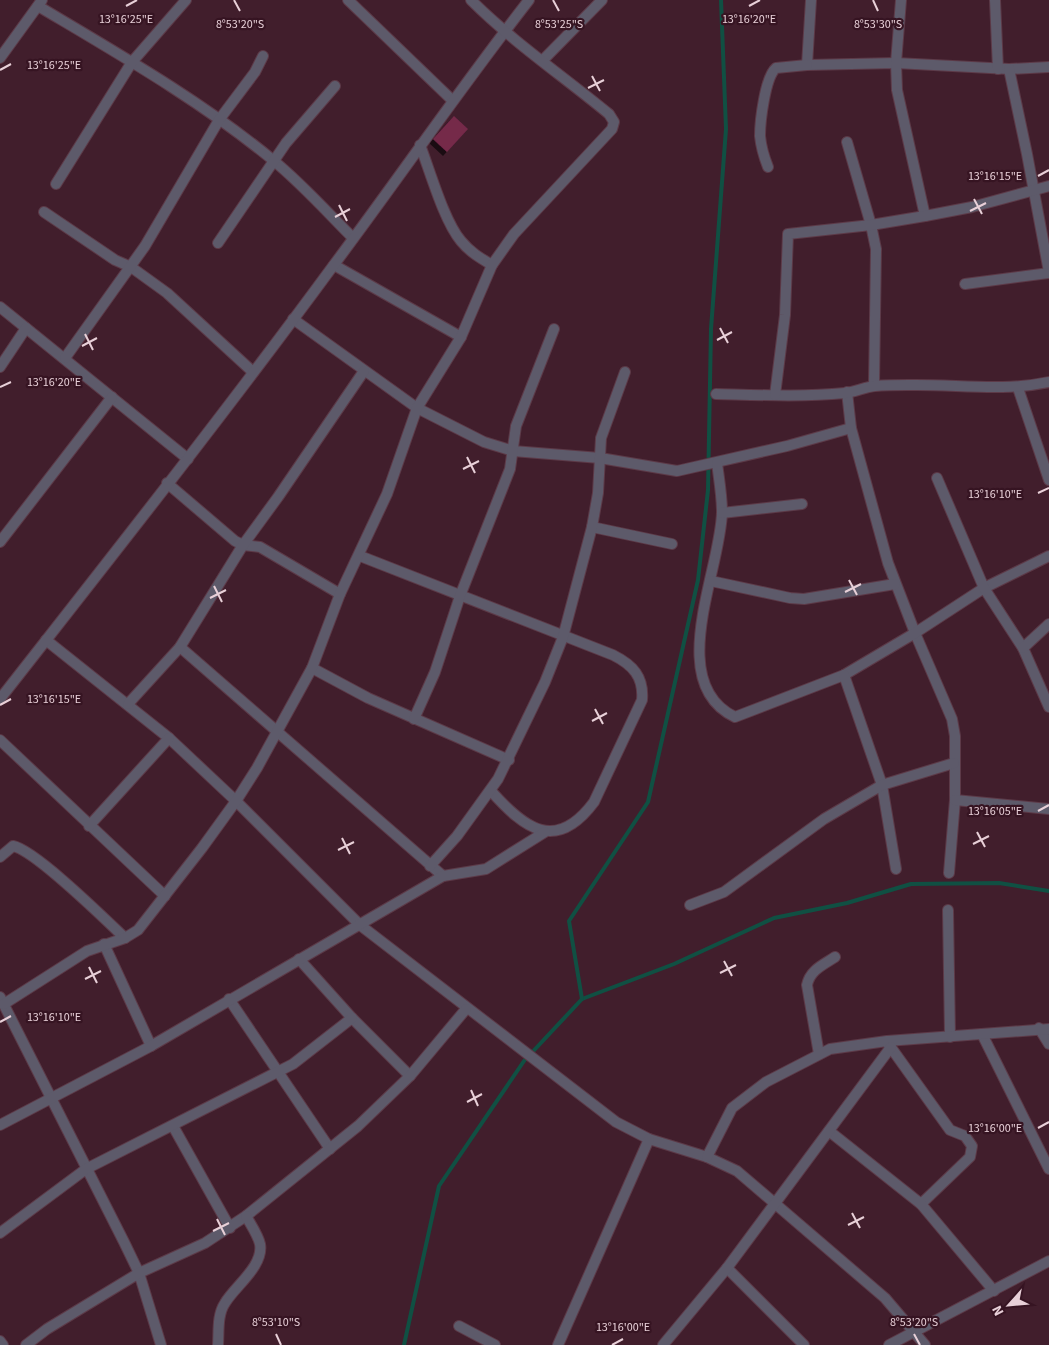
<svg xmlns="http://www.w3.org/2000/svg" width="1049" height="1345" viewBox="0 0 1049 1345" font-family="'Source Sans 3',sans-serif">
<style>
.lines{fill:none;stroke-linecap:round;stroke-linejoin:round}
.stream{stroke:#105043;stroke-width:4}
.building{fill:#74294a;filter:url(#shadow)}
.minor-casing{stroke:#5c3a48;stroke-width:12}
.minor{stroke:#5d5a6a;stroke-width:10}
.ticks{fill:none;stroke:#e8d0d8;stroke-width:2}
.ticks-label{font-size:12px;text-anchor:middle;fill:#e8d0d8;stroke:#361422;stroke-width:4.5;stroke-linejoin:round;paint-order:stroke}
</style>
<defs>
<filter id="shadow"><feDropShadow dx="-4" dy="4" stdDeviation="0" flood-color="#0009"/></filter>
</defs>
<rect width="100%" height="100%" fill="#411e2c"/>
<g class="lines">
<g class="stream">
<polyline points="582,999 674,964 774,918 847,903 911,884 999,883 1049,891"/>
<polyline points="404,1345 439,1186 524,1061 582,999 569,921 648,802 698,580 708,490 711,329 726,129 721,0"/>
</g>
</g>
<polygon class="building" points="454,116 468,129 447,152 433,139"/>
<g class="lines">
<g class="minor-casing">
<g id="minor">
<polyline points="348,0 452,100"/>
<polyline points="811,0 807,65 896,63 1009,69 1049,67"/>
<polyline points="901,0 896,63 897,90 925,216"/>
<polyline points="995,0 998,69"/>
<path d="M 38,6 C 117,53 203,102 274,161 C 302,184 327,212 353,238"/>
<polyline points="0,58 42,0"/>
<polyline points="543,60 602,0"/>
<polyline points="1009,69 1027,154 1049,272"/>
<polyline points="847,142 871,225 876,249 874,386"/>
<path d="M 420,145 C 430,171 444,221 461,241 C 470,252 480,258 492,265"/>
<path d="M 768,167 C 764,157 761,146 760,136 C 760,122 765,77 776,68 L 807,65"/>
<polyline points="56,184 132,62 186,0"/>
<polyline points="44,212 115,260 131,267 167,293 253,372"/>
<polyline points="218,243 286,143 335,86"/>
<polyline points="334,265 461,337"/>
<polyline points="965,284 1049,273"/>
<polyline points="0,307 188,459"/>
<polyline points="293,319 417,408 484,442 513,451 600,458 677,471 787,446 851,428"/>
<polyline points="65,358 145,246 219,120 255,72 263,56"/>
<polyline points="0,367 26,328"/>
<polyline points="1018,388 1049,480"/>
<polyline points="847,392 851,428 888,563 915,633 952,719 955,736 955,800 949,873"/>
<path d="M 716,394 C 759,395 802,397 845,393 C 855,392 865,387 875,386 C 886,385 898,385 909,385 C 956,384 1002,392 1049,382"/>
<polyline points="775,395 785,315 788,234 871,225 925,216 972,207 1049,186"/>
<path d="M 717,463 C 719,479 722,496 722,512 C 721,570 664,683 735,717 L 844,675 L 915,633 L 984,588 L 1049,556"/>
<polyline points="937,478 984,588 1023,648 1049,707"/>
<polyline points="167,483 235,541 243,545 260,547 340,594"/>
<polyline points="722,513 802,504"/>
<polyline points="592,527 672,544"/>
<polyline points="0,542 112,397"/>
<path d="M 360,556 L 613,655 C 633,665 644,677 642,700 L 594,802 C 556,853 525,829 491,791"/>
<polyline points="711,581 790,598 804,599 895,584"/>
<polyline points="46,640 169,738 236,801 360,925 616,1122 649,1139 707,1157 737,1171 885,1298 925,1345"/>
<polyline points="180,647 443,876"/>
<polyline points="1023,648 1049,624"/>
<polyline points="312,668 368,698 509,760"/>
<polyline points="844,675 882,785 896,869"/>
<path d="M 0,699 C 112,556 225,413 333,266 C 399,178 461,87 529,0"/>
<polyline points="128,704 180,647 243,545 278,497 364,371"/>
<polyline points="414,719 435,672 460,596 510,469 516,426 554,329"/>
<polyline points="0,740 165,896"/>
<polyline points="955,800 1049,809"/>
<polyline points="89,826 169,738"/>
<path d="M 0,857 L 13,846 C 35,850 106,920 125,938"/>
<polyline points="430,866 457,836 498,779 545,682 563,637 592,527 598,493 601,438 625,372"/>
<polyline points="690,905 724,892 824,819 882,785 954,763"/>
<polyline points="948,910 950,1037"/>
<polyline points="104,944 151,1046"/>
<polyline points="299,959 352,1018 410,1076"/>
<polyline points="0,997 124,1242 139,1273 161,1345"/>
<polyline points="229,999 330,1149"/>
<path d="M 4,1004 L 87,951 L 125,938 L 138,930 L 202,848 L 236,801 L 257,768 L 312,668 L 340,594 L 387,494 L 417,408 L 461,337 L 492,265 L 514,234 L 612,129 L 614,122 L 609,114 C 563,76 513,42 471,0"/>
<polyline points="1039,1028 1049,1044"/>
<polyline points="982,1034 1049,1169"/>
<polyline points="887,1042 950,1130 965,1136 972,1146 970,1157 921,1204"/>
<path d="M 819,1054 L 807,985 C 810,970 823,965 835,957"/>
<polyline points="0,1125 151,1046 443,876 486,869 545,832"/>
<polyline points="173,1126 230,1228"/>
<polyline points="829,1131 921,1204 994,1291"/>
<polyline points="707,1157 732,1108 766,1082 830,1049 887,1041 1049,1029"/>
<polyline points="0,1233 86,1169 293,1064 352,1018"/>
<polyline points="727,1268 804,1345"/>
<polyline points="459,1326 495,1345"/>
<polyline points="0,1341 3,1345"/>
<polyline points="26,1345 47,1329 139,1273 205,1243 246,1216 358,1126 410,1076 466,1009"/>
<path d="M 218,1345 C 219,1331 217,1315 225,1303 C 235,1286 264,1266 260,1244 C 258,1235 251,1225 246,1216"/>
<polyline points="558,1345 649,1139"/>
<polyline points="663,1345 727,1268 891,1047"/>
<polyline points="889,1345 1049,1261"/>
</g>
</g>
<use href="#minor" class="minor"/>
</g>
<path class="ticks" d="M 234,0 L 240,11M 553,0 L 559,11M 873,0 L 878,11M 126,6 L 137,0M 749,6 L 760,0M 0,70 L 11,64M 592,76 L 600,91M 588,88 L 604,80M 1038,176 L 1049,170M 974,199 L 982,214M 339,205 L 347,221M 970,211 L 986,203M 335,217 L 350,209M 720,328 L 728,343M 85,334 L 93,350M 717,340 L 732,332M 82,346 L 97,338M 0,387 L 11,382M 467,457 L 475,473M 463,469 L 479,461M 1038,493 L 1049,488M 849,580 L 857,595M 214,586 L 222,602M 845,592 L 861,584M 210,598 L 226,590M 0,705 L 11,699M 595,709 L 603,724M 592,721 L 607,713M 1038,811 L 1049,805M 977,832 L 985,847M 342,838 L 350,854M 973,844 L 989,836M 338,850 L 354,842M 724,961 L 732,976M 89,967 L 97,983M 720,973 L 736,965M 85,979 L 101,971M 0,1022 L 11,1016M 471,1090 L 478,1106M 467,1102 L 482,1094M 1038,1128 L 1049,1122M 852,1213 L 860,1228M 217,1219 L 225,1235M 848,1225 L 864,1217M 213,1231 L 229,1223M 276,1334 L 281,1345M 914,1334 L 920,1345M 612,1345 L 623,1339"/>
<g class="ticks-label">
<text x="126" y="23">13°16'25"E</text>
<text x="749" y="23">13°16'20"E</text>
<text x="240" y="28">8°53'20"S</text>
<text x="559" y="28">8°53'25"S</text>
<text x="878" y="28">8°53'30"S</text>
<text x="54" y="69">13°16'25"E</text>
<text x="995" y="180">13°16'15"E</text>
<text x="54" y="386">13°16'20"E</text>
<text x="995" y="498">13°16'10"E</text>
<text x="54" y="703">13°16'15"E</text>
<text x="995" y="815">13°16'05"E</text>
<text x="54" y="1021">13°16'10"E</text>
<text x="995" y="1132">13°16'00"E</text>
<text x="276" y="1326">8°53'10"S</text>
<text x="914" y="1326">8°53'20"S</text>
<text x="623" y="1331">13°16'00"E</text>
</g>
<g transform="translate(1009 1305) rotate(243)" stroke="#361422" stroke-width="4" paint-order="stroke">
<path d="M0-4L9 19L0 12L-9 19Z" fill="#e8d0d8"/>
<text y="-8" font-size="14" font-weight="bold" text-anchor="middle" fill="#e8d0d8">N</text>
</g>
</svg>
